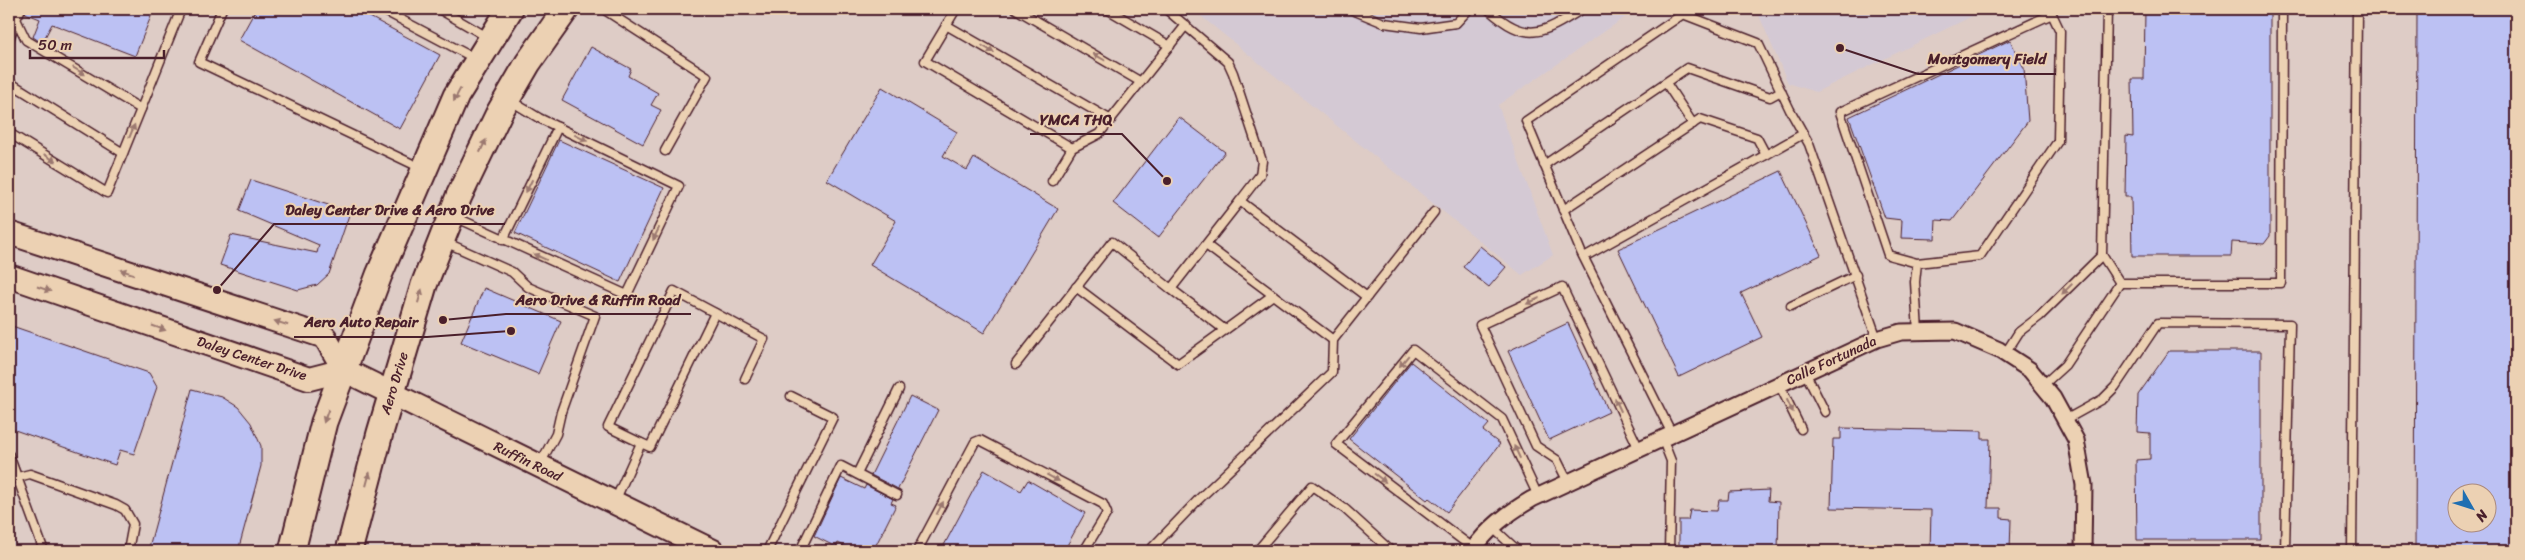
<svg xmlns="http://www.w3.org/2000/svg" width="2525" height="560" viewBox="0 0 2525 560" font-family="Sriracha,sans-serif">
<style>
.built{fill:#d4c9d4}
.building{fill:#bcc1f3;stroke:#4a1f2b;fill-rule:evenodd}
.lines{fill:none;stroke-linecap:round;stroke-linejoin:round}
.service-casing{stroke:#4a1f2b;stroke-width:11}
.minor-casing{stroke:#4a1f2b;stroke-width:19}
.secondary-casing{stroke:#4a1f2b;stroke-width:26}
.primary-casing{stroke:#4a1f2b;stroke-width:29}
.service{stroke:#ecd1b3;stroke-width:8}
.minor{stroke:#ecd1b3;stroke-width:15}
.secondary{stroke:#ecd1b3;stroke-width:22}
.primary{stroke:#ecd1b3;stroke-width:25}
.oneway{fill:#9b786f}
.labels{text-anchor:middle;stroke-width:4;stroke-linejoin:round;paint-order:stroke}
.street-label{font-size:14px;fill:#4a1f2b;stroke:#ecd1b3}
.leader{fill:none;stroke:#4a1f2b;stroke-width:2}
.callout-dot{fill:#4a1f2b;stroke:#ecd1b3;stroke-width:2}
.callout-label{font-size:15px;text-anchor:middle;font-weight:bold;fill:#4a1f2b;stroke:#ecd1b3;stroke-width:4;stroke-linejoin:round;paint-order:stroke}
</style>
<rect width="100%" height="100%" fill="#deccc6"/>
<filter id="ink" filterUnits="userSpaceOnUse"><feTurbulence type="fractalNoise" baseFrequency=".02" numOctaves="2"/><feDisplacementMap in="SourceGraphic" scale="10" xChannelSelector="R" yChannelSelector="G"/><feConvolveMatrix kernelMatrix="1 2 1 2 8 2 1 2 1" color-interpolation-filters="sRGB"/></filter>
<g filter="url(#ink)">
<g class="built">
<polygon points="1192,9 1637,9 1498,105 1553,255 1522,275"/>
<polygon points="1747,9 1987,9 1816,92 1788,83 1758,13"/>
</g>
<g class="building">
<polygon points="27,9 154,9 135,56 52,24 42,43 33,37 40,19 25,13"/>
<polygon points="256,9 355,9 440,55 400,129 239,40"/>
<polygon points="2145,9 2270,9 2270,236 2264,244 2232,242 2231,256 2132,256 2131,197 2125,197 2126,136 2133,137 2132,79 2144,79"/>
<path d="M 2417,9 L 2516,9 L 2516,551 L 2415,551 ZM 2458,492 L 2488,492 L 2488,522 L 2458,522 Z"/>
<polygon points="2010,40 2024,68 2028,121 1952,221 1936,220 1935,239 1901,238 1902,220 1885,218 1849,117"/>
<polygon points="591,47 631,69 628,76 658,93 651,105 661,110 643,144 562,100"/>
<polygon points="882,87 957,132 943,156 967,170 974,158 1058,209 984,333 870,265 896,221 827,180"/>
<polygon points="1179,117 1225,152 1158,238 1113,203"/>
<polygon points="559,140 664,188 620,282 515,233"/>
<polygon points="1781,171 1821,255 1741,293 1762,337 1679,377 1618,249"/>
<polygon points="251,180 350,212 329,274 317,285 298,290 220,265 231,235 317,253 319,245 239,211"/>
<polygon points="1480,246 1506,267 1489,287 1463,267"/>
<polygon points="484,288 561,321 538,374 461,342"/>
<polygon points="1568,323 1609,412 1549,440 1508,351"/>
<polygon points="9,325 149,373 157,387 134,454 120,450 115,465 9,428"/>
<polygon points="2169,351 2261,351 2261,540 2137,540 2136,460 2150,459 2150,433 2137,432 2138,395"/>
<polygon points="1411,362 1489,424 1483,431 1500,444 1447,512 1429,498 1427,500 1349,439"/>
<polygon points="192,389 222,397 238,407 251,423 261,446 261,466 238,551 148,551"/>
<polygon points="910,396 938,410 898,489 871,475"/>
<polygon points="1841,428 1982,431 1982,439 1990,439 1988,508 2001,508 2001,518 2011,519 2010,551 1930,551 1931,510 1831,508 1833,439 1841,439"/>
<polygon points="984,470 1021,491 1028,480 1085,513 1064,551 941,551"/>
<polygon points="841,478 864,489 866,485 893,499 891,503 896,505 873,551 854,551 838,543 836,547 814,536"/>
<polygon points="1769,490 1768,501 1779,502 1778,551 1679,551 1679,520 1688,520 1690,510 1717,511 1719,500 1728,500 1729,492"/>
</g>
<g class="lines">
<g class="service-casing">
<g id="service">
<polyline points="222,9 199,62 421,168"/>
<polyline points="381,9 474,58"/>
<polyline points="439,9 489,38"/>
<polyline points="603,9 707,76 665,151"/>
<polyline points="956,9 925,61 1072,148"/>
<polyline points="1016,9 1141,82"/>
<polyline points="1107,9 1170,46"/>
<polyline points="1166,9 1228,62 1233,73 1262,161 1260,175 1240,201 1367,297"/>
<polyline points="1350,9 1384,23 1421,28 1456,23 1469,9"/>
<path d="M 1488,9 C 1527,44 1542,34 1582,9"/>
<polyline points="2107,9 2102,255 2120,283"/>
<polyline points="9,16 16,19 21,9"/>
<polyline points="16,19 26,40 141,109 181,9"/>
<polyline points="946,25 1111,120"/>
<polyline points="9,40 16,19"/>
<polyline points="9,82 123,153"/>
<polyline points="1666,83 1693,124"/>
<polyline points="9,133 107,193 141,109"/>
<polyline points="1544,165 1687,68 1770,97 1781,91"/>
<polyline points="1052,181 1072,148 1099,134 1186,25"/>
<polyline points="1563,210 1700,119 1757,138 1766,155"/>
<polyline points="455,217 627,295 679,186 539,118 511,101"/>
<polyline points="503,240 558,127"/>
<polyline points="445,242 512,272 528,287 595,316 561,412 556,434 540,464"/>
<polyline points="1206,245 1273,295 1225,330 1171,289 1240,201"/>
<polyline points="1584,257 1803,134"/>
<polyline points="1917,263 1980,256 2058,141 2060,31 2052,14 1840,112 1888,255 1917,263 1915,282 1918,332"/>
<polyline points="2120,283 2281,283 2282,9"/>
<polyline points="1076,287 1178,364 1225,330"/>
<polyline points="1273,295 1333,340"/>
<polyline points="1791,306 1856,275"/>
<polyline points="2005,354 2019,332 2040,316 2102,255"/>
<polyline points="1016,364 1112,242 1171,289"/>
<polyline points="1805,372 1825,412"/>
<polyline points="1779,384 1801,429"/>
<polyline points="2043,385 2065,365 2120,283"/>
<polyline points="2065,420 2103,399 2115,387 2158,323 2290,324 2285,551"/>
<polyline points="1672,434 1581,252 1526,121 1683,14 1758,43 1790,110 1809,144 1877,339"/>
<polyline points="1662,438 1671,461 1669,551"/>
<polyline points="641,443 650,447 715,313"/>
<polyline points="9,455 44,551"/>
<polyline points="857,474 899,389"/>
<polyline points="18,477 30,474 116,505 125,510 133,524 128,551"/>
<polyline points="1568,482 1557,460 1536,446 1480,325 1562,287 1639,449"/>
<polyline points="615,501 641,443 608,427 674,291 764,339 745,379"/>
<polyline points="1492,527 1518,551"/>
<polyline points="1473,548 1336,444 1413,350 1502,419 1538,496"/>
<polyline points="498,551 500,551"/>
<polyline points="767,551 833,417 791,396"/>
<polyline points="800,551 841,466 897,495"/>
<polyline points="917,551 975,442 980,440 1103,504 1107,513 1084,551"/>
<polyline points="1149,551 1198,500 1332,372 1333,340 1434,212"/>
<polyline points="1257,551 1312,486 1345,509 1391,551"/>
<polyline points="2352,551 2357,9"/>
</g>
</g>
<g class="minor-casing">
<path id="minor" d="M 1472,551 C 1488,528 1508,513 1532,499 L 1877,339 L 1901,332 L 1955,331 L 1999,350 L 2030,370 L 2053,398 L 2076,440 L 2084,485 L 2083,551"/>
</g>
<g class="secondary-casing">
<g id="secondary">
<polyline points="9,233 325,337 344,370"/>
<polyline points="9,276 309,379 344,370"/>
<polyline points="344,370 713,551"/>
</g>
</g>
<g class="primary-casing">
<g id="primary">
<polyline points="292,551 324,422 379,275 456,96 510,9"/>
<polyline points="349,551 380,433 424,285 459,196 499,113 528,63 566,9"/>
</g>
</g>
<use href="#service" class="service"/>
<use href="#minor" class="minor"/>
<use href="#secondary" class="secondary"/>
<use href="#primary" class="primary"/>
</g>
<defs><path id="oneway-solid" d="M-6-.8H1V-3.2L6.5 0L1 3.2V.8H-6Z" transform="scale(1.25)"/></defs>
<g class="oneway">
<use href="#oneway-solid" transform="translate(988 49) rotate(30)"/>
<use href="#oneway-solid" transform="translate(1099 57) rotate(-150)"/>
<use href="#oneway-solid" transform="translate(79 71) rotate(31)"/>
<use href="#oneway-solid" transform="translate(457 95) rotate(118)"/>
<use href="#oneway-solid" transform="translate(132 131) rotate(-68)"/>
<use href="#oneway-solid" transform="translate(581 138) rotate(26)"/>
<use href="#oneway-solid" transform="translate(483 146) rotate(-65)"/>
<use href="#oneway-solid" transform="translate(50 158) rotate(32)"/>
<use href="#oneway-solid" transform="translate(529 186) rotate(116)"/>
<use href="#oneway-solid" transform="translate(656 234) rotate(116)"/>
<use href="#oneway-solid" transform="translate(540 257) rotate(-156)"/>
<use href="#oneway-solid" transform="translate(127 272) rotate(-162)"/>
<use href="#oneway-solid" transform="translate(44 289) rotate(19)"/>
<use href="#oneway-solid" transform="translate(2067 289) rotate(135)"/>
<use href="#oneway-solid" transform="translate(420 296) rotate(-74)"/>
<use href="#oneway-solid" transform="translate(1533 301) rotate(155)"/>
<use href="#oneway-solid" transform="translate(281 323) rotate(-162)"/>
<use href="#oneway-solid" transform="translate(159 328) rotate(19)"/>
<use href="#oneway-solid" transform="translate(1404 361) rotate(129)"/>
<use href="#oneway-solid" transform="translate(1618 405) rotate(-115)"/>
<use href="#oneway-solid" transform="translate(1790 406) rotate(64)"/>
<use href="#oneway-solid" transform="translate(326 416) rotate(110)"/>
<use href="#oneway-solid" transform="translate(1517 452) rotate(-115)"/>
<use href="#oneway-solid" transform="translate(1053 478) rotate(28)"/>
<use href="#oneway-solid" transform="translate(1380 478) rotate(37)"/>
<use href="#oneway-solid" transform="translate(368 479) rotate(-75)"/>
<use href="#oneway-solid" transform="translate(940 508) rotate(-62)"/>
</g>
</g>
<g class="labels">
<g class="street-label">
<text transform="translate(252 358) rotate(18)" y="5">Daley Center Drive</text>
<text transform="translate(1831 360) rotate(-25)" y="5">Calle Fortunada</text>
<text transform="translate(394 383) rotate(-73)" y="5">Aero Drive</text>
<text transform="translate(528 461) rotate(26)" y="5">Ruffin Road</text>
</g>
</g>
<path class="leader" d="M1840 48L1918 74H2056M1167 181L1122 134H1030M217 290L274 224H505M443 320L506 314H691M511 331L427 337H294"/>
<g class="callout-dot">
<circle cx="1840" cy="48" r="5"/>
<circle cx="1167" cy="181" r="5"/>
<circle cx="217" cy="290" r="5"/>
<circle cx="443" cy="320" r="5"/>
<circle cx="511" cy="331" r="5"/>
</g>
<g class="callout-label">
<text x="1987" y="64">Montgomery Field</text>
<text x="1076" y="125">YMCA THQ</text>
<text x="390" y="215">Daley Center Drive &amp; Aero Drive</text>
<text x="598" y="305">Aero Drive &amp; Ruffin Road</text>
<text x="361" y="327">Aero Auto Repair</text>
</g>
<rect width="2525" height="560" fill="none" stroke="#ecd1b3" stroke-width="30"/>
<rect x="15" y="15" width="2495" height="530" fill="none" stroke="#4a1f2b" stroke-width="2" filter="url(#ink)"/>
<g transform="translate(2472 508) rotate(129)"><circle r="24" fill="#ecd1b3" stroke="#ab8a7d"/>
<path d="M0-4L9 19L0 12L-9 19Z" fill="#1f6fb2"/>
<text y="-8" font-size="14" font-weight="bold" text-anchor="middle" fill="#4a1f2b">N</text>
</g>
<path d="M30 50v8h134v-8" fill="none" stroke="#4a1f2b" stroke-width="2.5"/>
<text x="38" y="50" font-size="15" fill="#4a1f2b" stroke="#ecd1b3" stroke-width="4" paint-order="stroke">50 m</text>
</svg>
